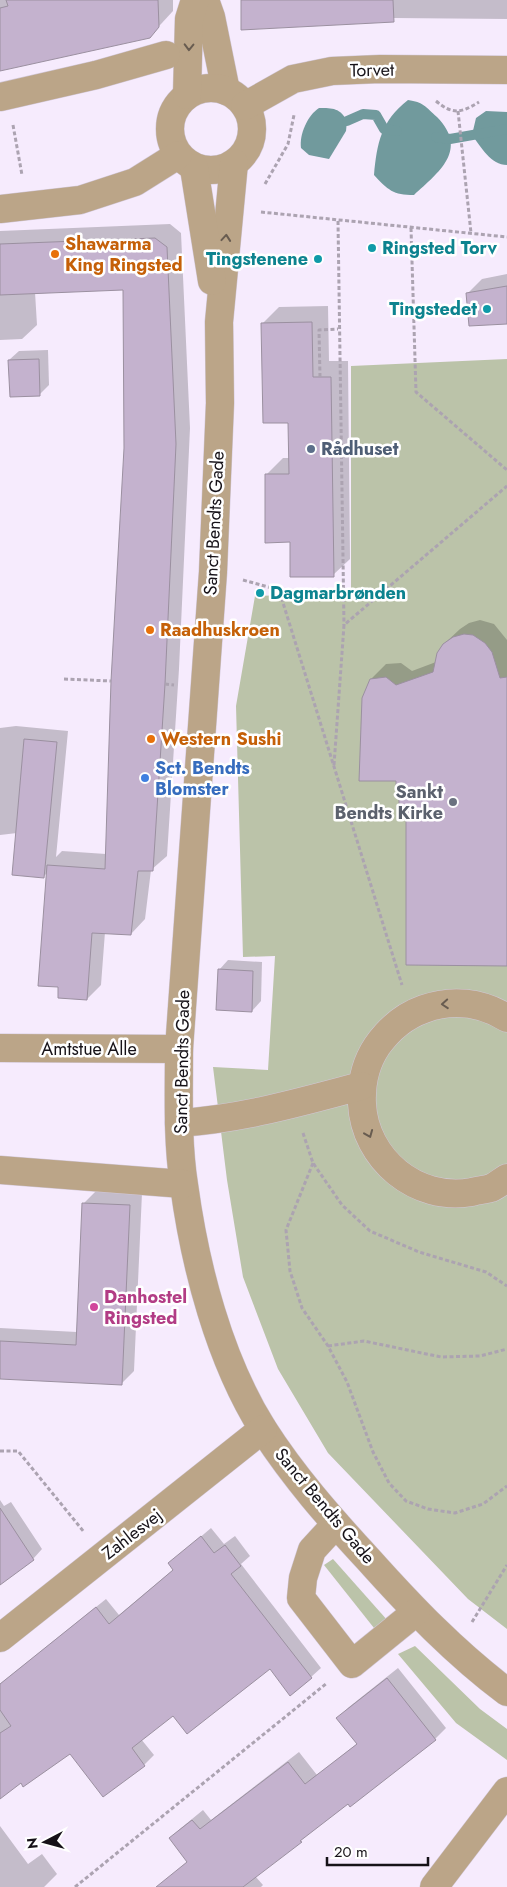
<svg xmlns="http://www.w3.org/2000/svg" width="507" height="1887" viewBox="0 0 507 1887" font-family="Jost,sans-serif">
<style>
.green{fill:#bbc3a9}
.water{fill:#719a9d}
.shadow{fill:#0003}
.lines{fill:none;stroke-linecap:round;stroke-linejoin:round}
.stream{stroke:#719a9d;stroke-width:10}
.building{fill:#c4b2ce;stroke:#9b90a0}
.minor-casing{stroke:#d2c8d8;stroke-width:29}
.path{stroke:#aca3b1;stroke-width:3;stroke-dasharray:4 2.5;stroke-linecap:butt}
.minor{stroke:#bba588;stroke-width:28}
.oneway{stroke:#685c50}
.culture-dot{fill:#0f9aa8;stroke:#fff;stroke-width:2}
.food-dot{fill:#e8710a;stroke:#fff;stroke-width:2}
.service-dot{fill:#5c6f8a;stroke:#fff;stroke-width:2}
.shop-dot{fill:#3f7fe0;stroke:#fff;stroke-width:2}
.worship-dot{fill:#6b7280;stroke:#fff;stroke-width:2}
.hotel-dot{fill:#d1479c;stroke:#fff;stroke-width:2}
.labels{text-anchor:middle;stroke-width:5;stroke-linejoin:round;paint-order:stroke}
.street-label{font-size:18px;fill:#161218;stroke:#fff}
.food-label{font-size:18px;font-weight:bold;fill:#c56008;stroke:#fff;text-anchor:start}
.culture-label{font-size:18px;font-weight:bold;fill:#0d838f;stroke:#fff;text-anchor:start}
.service-label{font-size:18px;font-weight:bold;fill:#4e5e75;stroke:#fff;text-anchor:start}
.shop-label{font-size:18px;font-weight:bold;fill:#366cbe;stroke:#fff;text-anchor:start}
.worship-label{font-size:18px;font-weight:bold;fill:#5b616d;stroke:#fff;text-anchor:end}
.hotel-label{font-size:18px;font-weight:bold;fill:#b23c85;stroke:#fff;text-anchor:start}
</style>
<rect width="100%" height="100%" fill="#f6ebfd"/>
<g class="green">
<polygon points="507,359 507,1629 468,1599 328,1453 278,1369 243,1277 227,1180 213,1067 268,1070 275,956 243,957 236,706 255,596 351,593 351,366"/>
<polygon points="333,1559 388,1621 378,1628 374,1628 324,1565"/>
<polygon points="415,1646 480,1709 507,1729 507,1760 456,1723 398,1654"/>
</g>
<g class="water">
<path d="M 408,100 C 423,102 426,107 437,117 C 469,150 439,172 414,195 C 393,195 388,190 374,175 C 377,143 381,121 408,100 Z"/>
<path d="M 319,108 C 333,108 340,108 347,121 L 346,131 L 329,159 L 309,155 L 301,148 C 299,134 308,115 319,108 Z"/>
<path d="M 486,111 L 507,112 L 507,165 C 491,165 481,147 472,135 L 476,118 Z"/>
</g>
<g class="shadow">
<polygon points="0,0 173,0 173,11 149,37 0,70"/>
<polygon points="242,0 507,0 507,19 393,18"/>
<polygon points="170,224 181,233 190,428 179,669 167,856 151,870 145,919 131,934 105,932 101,985 87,999 47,873 44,876 17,833 0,835 0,728 16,726 68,731 56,857 62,851 106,854 125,448 124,288 35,292 37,325 22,339 0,340 0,231"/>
<polygon points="507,274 507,323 468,293 482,279"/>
<polygon points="328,306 329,361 348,361 350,559 333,575 291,541 266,475 283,458 290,458 290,422 263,323 279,307"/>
<polygon points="48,350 49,385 40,394 9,360 19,351"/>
<polygon points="480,620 494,624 507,640 507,964 407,811 400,790 371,679 386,664 401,663 412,671 436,662 444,644 460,629 469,623"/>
<polygon points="228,960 262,962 261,1001 252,1011 219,970"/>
<polygon points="96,1191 142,1193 134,1371 122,1383 0,1378 0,1328 77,1332 83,1204"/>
<polygon points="0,1500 4,1506 11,1502 42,1549 33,1559 0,1583"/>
<polygon points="211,1528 224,1544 235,1536 250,1556 241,1564 321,1668 311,1677 270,1667 173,1714 141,1739 154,1755 144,1765 103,1795 70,1752 21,1781 0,1797 0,1684 106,1599 119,1615 174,1569 170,1563"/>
<polygon points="398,1668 446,1728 435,1739 348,1802 255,1876 263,1885 261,1887 171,1887 166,1881 188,1861 170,1838 181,1828 203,1810 211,1820 299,1752 317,1775 358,1743 338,1718 349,1707"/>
<polygon points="0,1826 28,1864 42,1854 57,1874 44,1887 0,1887"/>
</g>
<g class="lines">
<g class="stream">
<polyline points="347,121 363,114 376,115 384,129 397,131"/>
<polyline points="436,137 450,139 507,129"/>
</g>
</g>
<g class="building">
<polygon points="6,0 158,0 159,27 150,38 0,71 0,8 8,6"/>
<polygon points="241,0 393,0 394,22 241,30"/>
<polygon points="155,238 167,247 176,444 165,684 153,871 138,871 131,935 92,933 87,1000 58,998 58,987 38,986 47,865 105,869 111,681 124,448 123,290 0,295 0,244"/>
<polygon points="507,286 507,324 469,326 466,293"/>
<polygon points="312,322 313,377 331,377 334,577 290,577 290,542 265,543 265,474 289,474 288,423 263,423 261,323"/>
<polygon points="39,359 40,396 10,397 8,360"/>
<polygon points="464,634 473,635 485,643 492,652 500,678 507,677 507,966 406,965 406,812 399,812 399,792 396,792 396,781 359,781 362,698 370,679 386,677 396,685 433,672 437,653 443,644 453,637"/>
<polygon points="24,739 57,742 44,878 12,875"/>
<polygon points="218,969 253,971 252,1012 216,1010"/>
<polygon points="82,1203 130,1205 122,1385 0,1379 0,1341 76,1345"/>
<polygon points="0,1508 34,1560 0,1585"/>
<polygon points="201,1536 214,1553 225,1545 241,1566 231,1574 312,1678 290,1696 270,1669 187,1734 173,1716 132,1748 145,1766 103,1797 70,1754 23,1787 21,1783 0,1799 0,1733 11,1726 0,1710 0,1684 96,1607 109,1624 173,1570 168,1563"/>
<polygon points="387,1678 436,1740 350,1807 348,1804 300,1841 302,1842 243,1887 156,1887 187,1862 169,1838 192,1820 200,1829 288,1762 305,1784 357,1744 336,1718"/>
</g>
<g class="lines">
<g class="minor-casing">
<g id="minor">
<polyline points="205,0 211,17 226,91"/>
<circle cx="211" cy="129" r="41"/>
<polyline points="187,95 189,19 195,0"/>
<polyline points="0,97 96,75 166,55"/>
<polyline points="245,106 293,79 332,71 380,69 507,70"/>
<path d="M 234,163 L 219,322 L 220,403 L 213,572 L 179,1049 C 179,1094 177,1140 184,1185 C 195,1266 219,1359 263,1429 C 293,1476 330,1518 368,1559 C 411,1607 455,1653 507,1692"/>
<polyline points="194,168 212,281"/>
<polyline points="0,209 80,200 135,182 178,155"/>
<path d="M 507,1018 C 481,1002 452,999 424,1009 C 404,1016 389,1029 377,1046 C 365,1064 361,1083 362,1104 C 365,1159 416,1202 472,1192 C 478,1190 485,1190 491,1188 C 496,1186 502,1181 507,1178"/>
<polyline points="0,1048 179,1049"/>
<path d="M 179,1123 C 241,1119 302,1102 361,1086"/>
<polyline points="0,1170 183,1184"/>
<polyline points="336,1524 312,1550 303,1578 301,1598 352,1664 416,1612"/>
<polyline points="0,1638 263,1429"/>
<polyline points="434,1887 507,1791"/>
</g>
</g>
<g class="path">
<path d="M 436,101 C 453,115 461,113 479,102"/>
<polyline points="458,111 471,233"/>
<polyline points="13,125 22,175"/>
<polyline points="265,184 288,144 294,115"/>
<polyline points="261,212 507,237"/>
<polyline points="338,221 344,625"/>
<polyline points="411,228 416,392 507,470"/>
<polyline points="320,377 319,330 338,329"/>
<polyline points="243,580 279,590 402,985"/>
<polyline points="64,679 111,681"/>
<polyline points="165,684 174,685"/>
<polyline points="334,765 344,625 507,486"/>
<polyline points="303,1133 313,1163 342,1205 370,1231 419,1252 486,1272 507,1286"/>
<polyline points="313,1163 286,1230 290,1271 302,1308 328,1346 347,1382 373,1452 389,1483 406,1501 428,1509 455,1513 483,1504 507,1486"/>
<polyline points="328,1346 364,1341 441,1357 480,1356 507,1349"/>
<polyline points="0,1451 18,1451 84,1532"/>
<polyline points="472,1622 507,1565"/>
<polyline points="75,1887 327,1683"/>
</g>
<use href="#minor" class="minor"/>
</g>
<defs><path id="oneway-chevron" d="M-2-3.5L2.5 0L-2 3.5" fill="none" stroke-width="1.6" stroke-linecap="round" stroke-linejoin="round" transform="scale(1.25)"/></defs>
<g class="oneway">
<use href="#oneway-chevron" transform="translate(189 47) rotate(91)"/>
<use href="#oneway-chevron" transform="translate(226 238) rotate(-85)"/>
<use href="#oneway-chevron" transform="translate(445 1004) rotate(176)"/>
<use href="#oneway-chevron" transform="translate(369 1134) rotate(68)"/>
</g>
<g class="culture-dot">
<circle cx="372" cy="248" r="5"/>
<circle cx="318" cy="259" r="5"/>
<circle cx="487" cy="309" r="5"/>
<circle cx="260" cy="593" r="5"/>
</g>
<g class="food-dot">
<circle cx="55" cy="254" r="5"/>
<circle cx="150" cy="630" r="5"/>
<circle cx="151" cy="739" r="5"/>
</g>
<circle class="service-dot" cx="311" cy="449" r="5"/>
<circle class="shop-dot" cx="145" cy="778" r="5"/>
<circle class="worship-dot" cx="453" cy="802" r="5"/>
<circle class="hotel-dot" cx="94" cy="1307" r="5"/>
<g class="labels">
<g class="street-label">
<text transform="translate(372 70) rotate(-1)" y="6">Torvet</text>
<text transform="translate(214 523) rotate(-87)" y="6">Sanct Bendts Gade</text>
<text x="89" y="1055">Amtstue Alle</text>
<text transform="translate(182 1062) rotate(-89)" y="6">Sanct Bendts Gade</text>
<text transform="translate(325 1506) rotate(50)" y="6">Sanct Bendts Gade</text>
<text transform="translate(132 1534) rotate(-38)" y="6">Zahlesvej</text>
</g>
<g class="food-label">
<text x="65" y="250">Shawarma<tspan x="65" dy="21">King Ringsted</tspan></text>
<text x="160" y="636">Raadhuskroen</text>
<text x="161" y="745">Western Sushi</text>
</g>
<g class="culture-label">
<text x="382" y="254">Ringsted Torv</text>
<text x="308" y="265" text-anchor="end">Tingstenene</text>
<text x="477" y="315" text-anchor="end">Tingstedet</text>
<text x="270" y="599">Dagmarbrønden</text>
</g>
<g class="service-label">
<text x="321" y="455">Rådhuset</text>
</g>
<g class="shop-label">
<text x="155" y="774">Sct. Bendts<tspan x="155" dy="21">Blomster</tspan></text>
</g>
<g class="worship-label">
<text x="443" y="798">Sankt<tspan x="443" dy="21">Bendts Kirke</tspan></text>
</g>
<g class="hotel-label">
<text x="104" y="1303">Danhostel<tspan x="104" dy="21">Ringsted</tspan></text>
</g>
</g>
<g transform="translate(45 1842) rotate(264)" stroke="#ffffff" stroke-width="4" paint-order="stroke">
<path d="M0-4L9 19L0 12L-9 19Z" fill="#161218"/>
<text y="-8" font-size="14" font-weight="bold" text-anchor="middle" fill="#161218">N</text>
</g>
<path d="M327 1857v8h101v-8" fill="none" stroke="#161218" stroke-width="2.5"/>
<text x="334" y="1857" font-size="15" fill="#161218" stroke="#ffffff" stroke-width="4" paint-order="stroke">20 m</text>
</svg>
